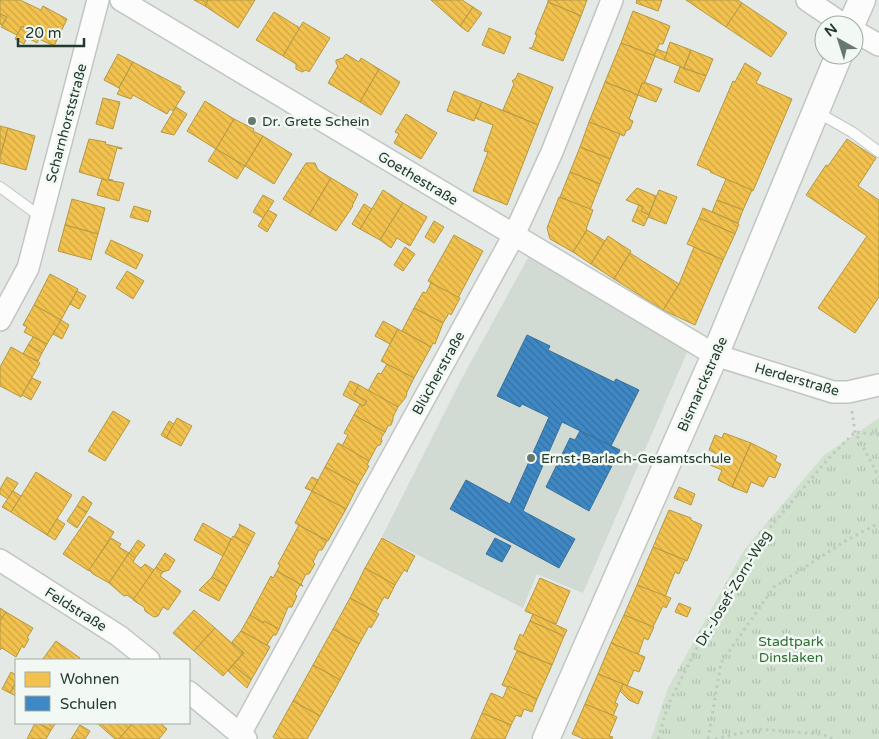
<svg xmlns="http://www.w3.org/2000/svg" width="879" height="739" viewBox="0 0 879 739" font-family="'Varela Round',sans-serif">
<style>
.built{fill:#d2dad4}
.park{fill:url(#park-tufts)}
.homes{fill:url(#homes-back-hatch);stroke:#b49944}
.schools{fill:url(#schools-back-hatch);stroke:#377197}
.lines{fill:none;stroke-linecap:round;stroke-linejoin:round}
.service-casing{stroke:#c1c6c2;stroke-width:12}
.minor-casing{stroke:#c1c6c2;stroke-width:24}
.tertiary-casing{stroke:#c1c6c2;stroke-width:29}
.path{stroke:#c1c9c3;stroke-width:3;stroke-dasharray:2.5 4;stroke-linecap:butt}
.service{stroke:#fbfcfb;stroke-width:10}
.minor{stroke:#fbfcfb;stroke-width:21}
.tertiary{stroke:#fbfcfb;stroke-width:26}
.poi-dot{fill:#67786d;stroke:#f2f8f3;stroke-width:2}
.labels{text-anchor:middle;stroke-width:5;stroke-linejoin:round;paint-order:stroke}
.poi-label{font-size:14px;fill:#233b2c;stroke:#f2f8f3;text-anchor:start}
.street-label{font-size:14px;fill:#233b2c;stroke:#f2f8f3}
.park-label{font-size:14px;fill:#306f32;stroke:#f2f8f3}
</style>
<defs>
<pattern id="park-tufts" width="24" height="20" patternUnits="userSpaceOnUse" patternTransform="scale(1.25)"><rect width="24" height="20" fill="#d0e1ce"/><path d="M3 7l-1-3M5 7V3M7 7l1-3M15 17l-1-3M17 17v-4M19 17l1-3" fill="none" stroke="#b2c2b1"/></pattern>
<pattern id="homes-back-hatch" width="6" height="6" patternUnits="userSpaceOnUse" patternTransform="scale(1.25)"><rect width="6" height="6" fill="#f2c14e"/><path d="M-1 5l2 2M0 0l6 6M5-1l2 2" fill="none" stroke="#cfa744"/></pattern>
<pattern id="schools-back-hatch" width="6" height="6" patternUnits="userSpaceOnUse" patternTransform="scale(1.25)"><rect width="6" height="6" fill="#3f88c5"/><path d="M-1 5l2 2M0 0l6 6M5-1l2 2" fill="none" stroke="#3470a0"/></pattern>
</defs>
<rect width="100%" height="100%" fill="#e4e9e5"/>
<polygon class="built" points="529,256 689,348 583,593 537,574 523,608 382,537 461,380"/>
<polygon class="park" points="879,418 879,739 651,739 668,688 744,550 824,455"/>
<g class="homes">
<polygon points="0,0 20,0 41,10 43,6 67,19 54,46 39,39 41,34 32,30 27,40 30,31 22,26 17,35 1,27 7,17 0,14"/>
<polygon points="194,0 208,0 205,6"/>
<polygon points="208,0 255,0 238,28 205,6"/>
<polygon points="431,0 462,0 473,7 460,26"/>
<polygon points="548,0 587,0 581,16 548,2"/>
<polygon points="637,0 662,0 658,11 636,3"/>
<polygon points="686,0 738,0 742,3 726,27"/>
<polygon points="548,2 581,16 563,61 529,48 532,48 537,35 535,34"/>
<polygon points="742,3 787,33 771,57 726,27"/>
<polygon points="473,7 482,13 468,32 460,26"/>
<polygon points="633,11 670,26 663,44 659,44 655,56 621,43"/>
<polygon points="274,12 300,28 283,56 256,40"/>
<polygon points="0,14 7,17 2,25 0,24"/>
<polygon points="303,22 330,38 309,72 306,70 302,72 296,69 296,64 283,56"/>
<polygon points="22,26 30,31 24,44 15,39"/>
<polygon points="489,28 511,37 504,54 482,45"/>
<polygon points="32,30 41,34 37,43 28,38"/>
<polygon points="670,42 691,50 684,68 664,60"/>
<polygon points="621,43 655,56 644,84 642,83 638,95 605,82"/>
<polygon points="657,49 667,53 664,60 654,56"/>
<polygon points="691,50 713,59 706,76 684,68"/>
<polygon points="118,54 133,62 119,88 104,80"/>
<polygon points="346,54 359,62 361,58 379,69 360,102 328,83 338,66 336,63 336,60 343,58"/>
<polygon points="133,62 181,87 180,89 185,92 173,111 170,109 167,114 133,95 131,99 117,94 120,89 119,88"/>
<polygon points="745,63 761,73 756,83 792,99 753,191 710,172 711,171 697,165 733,81 735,82"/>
<polygon points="680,67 706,76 699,92 674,82"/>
<polygon points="379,69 400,82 381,115 360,102"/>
<polygon points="518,73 553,87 538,125 503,110 514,84 512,81 516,78"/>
<polygon points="605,82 638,95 629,119 633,121 630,129 626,131 624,136 589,122"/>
<polygon points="644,82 662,89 656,102 638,95 642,83 644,84"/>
<polygon points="454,91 482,102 474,121 447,111"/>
<polygon points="103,98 120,102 113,129 96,124"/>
<polygon points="205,101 234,119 216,149 187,131"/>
<polygon points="482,102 538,125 507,205 473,191 488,152 484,151 493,125 475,118"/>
<polygon points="176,107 187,114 174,135 161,132"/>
<polygon points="406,114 437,133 421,159 394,143 399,134 395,132"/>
<polygon points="234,119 254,129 253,131 263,136 245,166 216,149"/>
<polygon points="589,122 620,134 610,159 580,147"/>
<polygon points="0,126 8,128 1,154 0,154"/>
<polygon points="8,128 35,136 26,170 0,163 0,158"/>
<polygon points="263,136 292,154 274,184 245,166"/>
<polygon points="89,139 106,142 105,144 122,148 122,149 117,148 109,177 108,179 113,180 113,182 79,172"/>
<polygon points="847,139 876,158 858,186 879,200 879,297 855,333 818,308 867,236 806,195 826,165 828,166"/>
<polygon points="580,147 610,159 600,184 570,172"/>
<polygon points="216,149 245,166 237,179 208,161"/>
<polygon points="306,163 315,163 318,170 331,178 309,215 283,199"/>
<polygon points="570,172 600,184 590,210 560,197"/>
<polygon points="331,178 358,194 352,206 353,206 336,231 309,215"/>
<polygon points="102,179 124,183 119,201 97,195"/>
<polygon points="726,179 752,190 743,210 717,200"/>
<polygon points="637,188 656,196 649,215 641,211 643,207 626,200"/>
<polygon points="383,190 403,203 380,240 360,229"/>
<polygon points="659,190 677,197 666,224 648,217"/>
<polygon points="263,195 274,201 263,218 253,212"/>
<polygon points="559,197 593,210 586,229 587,230 573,252 550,239 547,228"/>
<polygon points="72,199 105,208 98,234 65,225"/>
<polygon points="717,200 743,210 738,223 712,212"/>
<polygon points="403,203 427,217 410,246 397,238 391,248 380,240"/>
<polygon points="364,204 372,209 360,229 352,224"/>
<polygon points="639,205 643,207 641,211 649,215 644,226 632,221"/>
<polygon points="134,206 151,211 148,222 130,217"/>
<polygon points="703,208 739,224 735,234 699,218"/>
<polygon points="268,210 277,215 267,232 258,226"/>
<polygon points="699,218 735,234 723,260 687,244"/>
<polygon points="434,221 444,227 434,243 425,237"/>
<polygon points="65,225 98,234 91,260 58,251"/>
<polygon points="587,230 605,241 591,264 573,252"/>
<polygon points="454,235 483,251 458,298 428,281"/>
<polygon points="608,236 631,251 614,279 591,264"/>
<polygon points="111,240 143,255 136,269 105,253"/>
<polygon points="405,247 415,254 403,271 394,265"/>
<polygon points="694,247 723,260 695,325 663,310 679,284"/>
<polygon points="630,253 679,284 663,310 614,279"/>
<polygon points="127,271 144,281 133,299 116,288"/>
<polygon points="50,274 78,289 61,320 34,305"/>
<polygon points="431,283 460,298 451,315 449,313 443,323 414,308 423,292 426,293"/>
<polygon points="77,291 86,296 79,309 70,304"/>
<polygon points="34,305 61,320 47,344 24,332 27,327 23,325"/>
<polygon points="414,308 443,323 435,344 433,343 431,347 402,331"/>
<polygon points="61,320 69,325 62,339 53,334"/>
<polygon points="383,321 398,329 390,344 375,336"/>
<polygon points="398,329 431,347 414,378 381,361"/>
<polygon points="33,337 47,344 42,353 28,345"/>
<polygon points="28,345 42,353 38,361 23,354"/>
<polygon points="11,347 40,363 21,397 0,386 0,367"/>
<polygon points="387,364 414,378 407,392 406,397 398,407 368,391 378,373 381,374"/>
<polygon points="32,378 41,382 31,400 22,395"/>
<polygon points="350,381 359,385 354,394 367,401 364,406 343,395"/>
<polygon points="359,385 398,407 393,417 393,420 391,425 388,426 385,432 354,415 360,404 364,406 367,401 354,394"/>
<polygon points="113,411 130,421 105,461 88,451"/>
<polygon points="354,415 385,432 381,438 382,441 380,445 377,446 369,461 342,446 348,435 344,433"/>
<polygon points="177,418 192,426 181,446 166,438"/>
<polygon points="169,421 174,424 166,438 161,435"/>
<polygon points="724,433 751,443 732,487 718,480 722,470 710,465 715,453 709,450 715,435 722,438"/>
<polygon points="338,443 369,461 367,465 369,466 358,485 325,467"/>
<polygon points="751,443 777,456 775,461 781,464 775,478 769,476 763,487 751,482 747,493 732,487"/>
<polygon points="325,467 358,485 346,509 312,491"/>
<polygon points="36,472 72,495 47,535 11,512"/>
<polygon points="7,477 18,483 8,499 0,494 0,489"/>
<polygon points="312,477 318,480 312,491 305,488"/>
<polygon points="679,487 695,494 691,505 674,498"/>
<polygon points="13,491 21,496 11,512 2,507"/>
<polygon points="312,491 346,509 328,541 295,523"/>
<polygon points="83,496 92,503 87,512 77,506"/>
<polygon points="77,506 87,512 77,528 67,521"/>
<polygon points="669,510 691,518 691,520 702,525 687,561 653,547"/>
<polygon points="89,516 114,532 89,571 63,554"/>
<polygon points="57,519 65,524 55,540 47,535"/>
<polygon points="203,523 231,539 223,556 194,540"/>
<polygon points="239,524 255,533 249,545 234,537 240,526"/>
<polygon points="299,525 327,541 322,550 319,550 313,562 315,564 309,574 306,574 301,584 303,586 277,571 280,565 278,564"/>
<polygon points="233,536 249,545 227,586 212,577"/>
<polygon points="111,538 121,544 119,547 129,553 109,583 93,574 89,570"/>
<polygon points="382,538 415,556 407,571 408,572 404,570 395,585 365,568"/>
<polygon points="138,540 145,545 135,558 129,553"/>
<polygon points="653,547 685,560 679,574 675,572 665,597 637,585"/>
<polygon points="129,553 135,558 133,562 141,568 145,564 154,570 134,600 127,595 124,596 109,583"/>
<polygon points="165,553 175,560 169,570 163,572 156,567"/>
<polygon points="156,567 163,572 160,576 181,591 168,610 163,607 158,616 154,617 145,611 144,607 133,600"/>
<polygon points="365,568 395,585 388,599 384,597 376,612 350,598"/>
<polygon points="277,571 303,586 300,585 295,594 297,596 292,607 288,607 279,629 264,621 263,623 250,615 271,576 273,578"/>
<polygon points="212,577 227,586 219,601 199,590"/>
<polygon points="540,578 570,591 556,624 525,611"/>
<polygon points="637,585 671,598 666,608 663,606 653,627 624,615"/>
<polygon points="350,598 379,614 371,628 369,626 359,644 333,629"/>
<polygon points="679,603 691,608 687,617 675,612"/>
<polygon points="0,608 6,612 0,621"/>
<polygon points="194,610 215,628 194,651 173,633"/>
<polygon points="6,612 33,628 27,638 29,639 24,648 22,646 16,657 2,648 0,650 0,621"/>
<polygon points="533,614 567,630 564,636 530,621"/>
<polygon points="250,615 263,623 264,621 279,629 276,635 273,635 267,645 270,647 241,631"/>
<polygon points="624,615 654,627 648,640 644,638 638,655 611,643"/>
<polygon points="530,621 564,636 552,665 514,649 520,634 523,636"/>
<polygon points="215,628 243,653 223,676 194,651"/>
<polygon points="333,629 359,644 340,680 313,665"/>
<polygon points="241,631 270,647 251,680 233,665 244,653 232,642"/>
<polygon points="56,641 80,658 78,660 42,660"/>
<polygon points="611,643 645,657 639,672 634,670 627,686 598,674"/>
<polygon points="517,651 552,665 537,699 502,685"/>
<polygon points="233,665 251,680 247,688 228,671"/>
<polygon points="313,665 340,680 320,716 293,701"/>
<polygon points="11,672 16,675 16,682 10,693 2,689"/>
<polygon points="598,674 623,684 615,703 618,704 613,716 585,704"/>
<polygon points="16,682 16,696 10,693"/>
<polygon points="623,684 643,692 638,704 629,700 620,691"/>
<polygon points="508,686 537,699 532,712 524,709 521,717 516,715 511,725 482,713 491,693 503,698"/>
<polygon points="293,701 320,716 307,739 276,739 273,737"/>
<polygon points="585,704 617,717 609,736 613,737 612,739 584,739 572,734"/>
<polygon points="482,713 511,725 505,739 471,739"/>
<polygon points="35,723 38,723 51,730 46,739 27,739"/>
<polygon points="38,723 56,723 51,730"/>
<polygon points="97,723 133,723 119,739 115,739"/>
<polygon points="133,723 160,723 167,729 159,739 119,739"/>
<polygon points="80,725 90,731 85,739 71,739"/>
</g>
<g class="schools">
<polygon points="527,335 550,346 548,350 614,382 616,379 639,390 611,446 562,422 523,511 575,539 559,568 450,509 466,480 510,504 549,417 522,404 520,407 497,396"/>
<polygon points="580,431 620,450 589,511 546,487 570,438 575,440"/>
<polygon points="495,538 511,546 502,562 486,554"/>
</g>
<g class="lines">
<g class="service-casing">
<g id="service">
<polyline points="817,112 852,132 879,152"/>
<polyline points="0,187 41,217"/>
</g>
</g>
<g class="minor-casing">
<g id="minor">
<polyline points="121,0 715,355 833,392 848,392 879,385"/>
<polyline points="807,0 844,25"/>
<polyline points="854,31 879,45"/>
<polyline points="0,320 28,268 98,0"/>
<polyline points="0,560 119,636 149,660"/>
<polyline points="189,692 246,739"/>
<polyline points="240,734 514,235 552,152 612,0"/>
</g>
</g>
<g class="tertiary-casing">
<g id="tertiary">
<polyline points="851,25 862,0"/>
<polyline points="546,739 715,355 839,55"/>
</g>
</g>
<g class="path">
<polyline points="852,411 855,432 879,477"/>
<polyline points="658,739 668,705 713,616 762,537 828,459 855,432 879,435"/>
<polyline points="708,739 721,663 774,587 847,540 879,523"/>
<polyline points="715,739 758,729 821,734 833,739"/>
</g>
<use href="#service" class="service"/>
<use href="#minor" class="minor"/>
<use href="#tertiary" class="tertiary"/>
</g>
<g class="poi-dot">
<circle cx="252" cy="121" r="5"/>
<circle cx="531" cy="458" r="5"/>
</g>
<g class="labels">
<g class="poi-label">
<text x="262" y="126">Dr. Grete Schein</text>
<text x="541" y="463">Ernst-Barlach-Gesamtschule</text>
</g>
<g class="street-label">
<text transform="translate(66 123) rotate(-75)" y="5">Scharnhorststraße</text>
<text transform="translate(418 178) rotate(31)" y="5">Goethestraße</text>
<text transform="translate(438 373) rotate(-61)" y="5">Blücherstraße</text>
<text transform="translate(797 379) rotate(16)" y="5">Herderstraße</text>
<text transform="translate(702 384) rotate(-66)" y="5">Bismarckstraße</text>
<text transform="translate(733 588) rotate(-59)" y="5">Dr.-Josef-Zorn-Weg</text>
<text transform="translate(76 609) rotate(32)" y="5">Feldstraße</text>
</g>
<g class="park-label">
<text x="791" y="646">Stadtpark<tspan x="791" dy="16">Dinslaken</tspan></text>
</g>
</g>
<rect x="15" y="659" width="175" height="65" fill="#f2f8f3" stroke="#9faca3"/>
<rect x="25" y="672" width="25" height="15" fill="#f2c14e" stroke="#9faca3"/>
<text x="60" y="684" font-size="15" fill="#233b2c">Wohnen</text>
<rect x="25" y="696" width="25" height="15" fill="#3f88c5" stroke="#9faca3"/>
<text x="60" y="709" font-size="15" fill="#233b2c">Schulen</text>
<g transform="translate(839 40) rotate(321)"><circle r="24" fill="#f2f8f3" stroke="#9faca3"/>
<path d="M0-4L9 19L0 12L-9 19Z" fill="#67786d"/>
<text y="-8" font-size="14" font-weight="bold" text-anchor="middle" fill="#233b2c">N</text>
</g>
<path d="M18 38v8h66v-8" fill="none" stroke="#233b2c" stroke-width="2.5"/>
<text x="25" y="38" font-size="15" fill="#233b2c" stroke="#f2f8f3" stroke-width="4" paint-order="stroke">20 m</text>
</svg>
